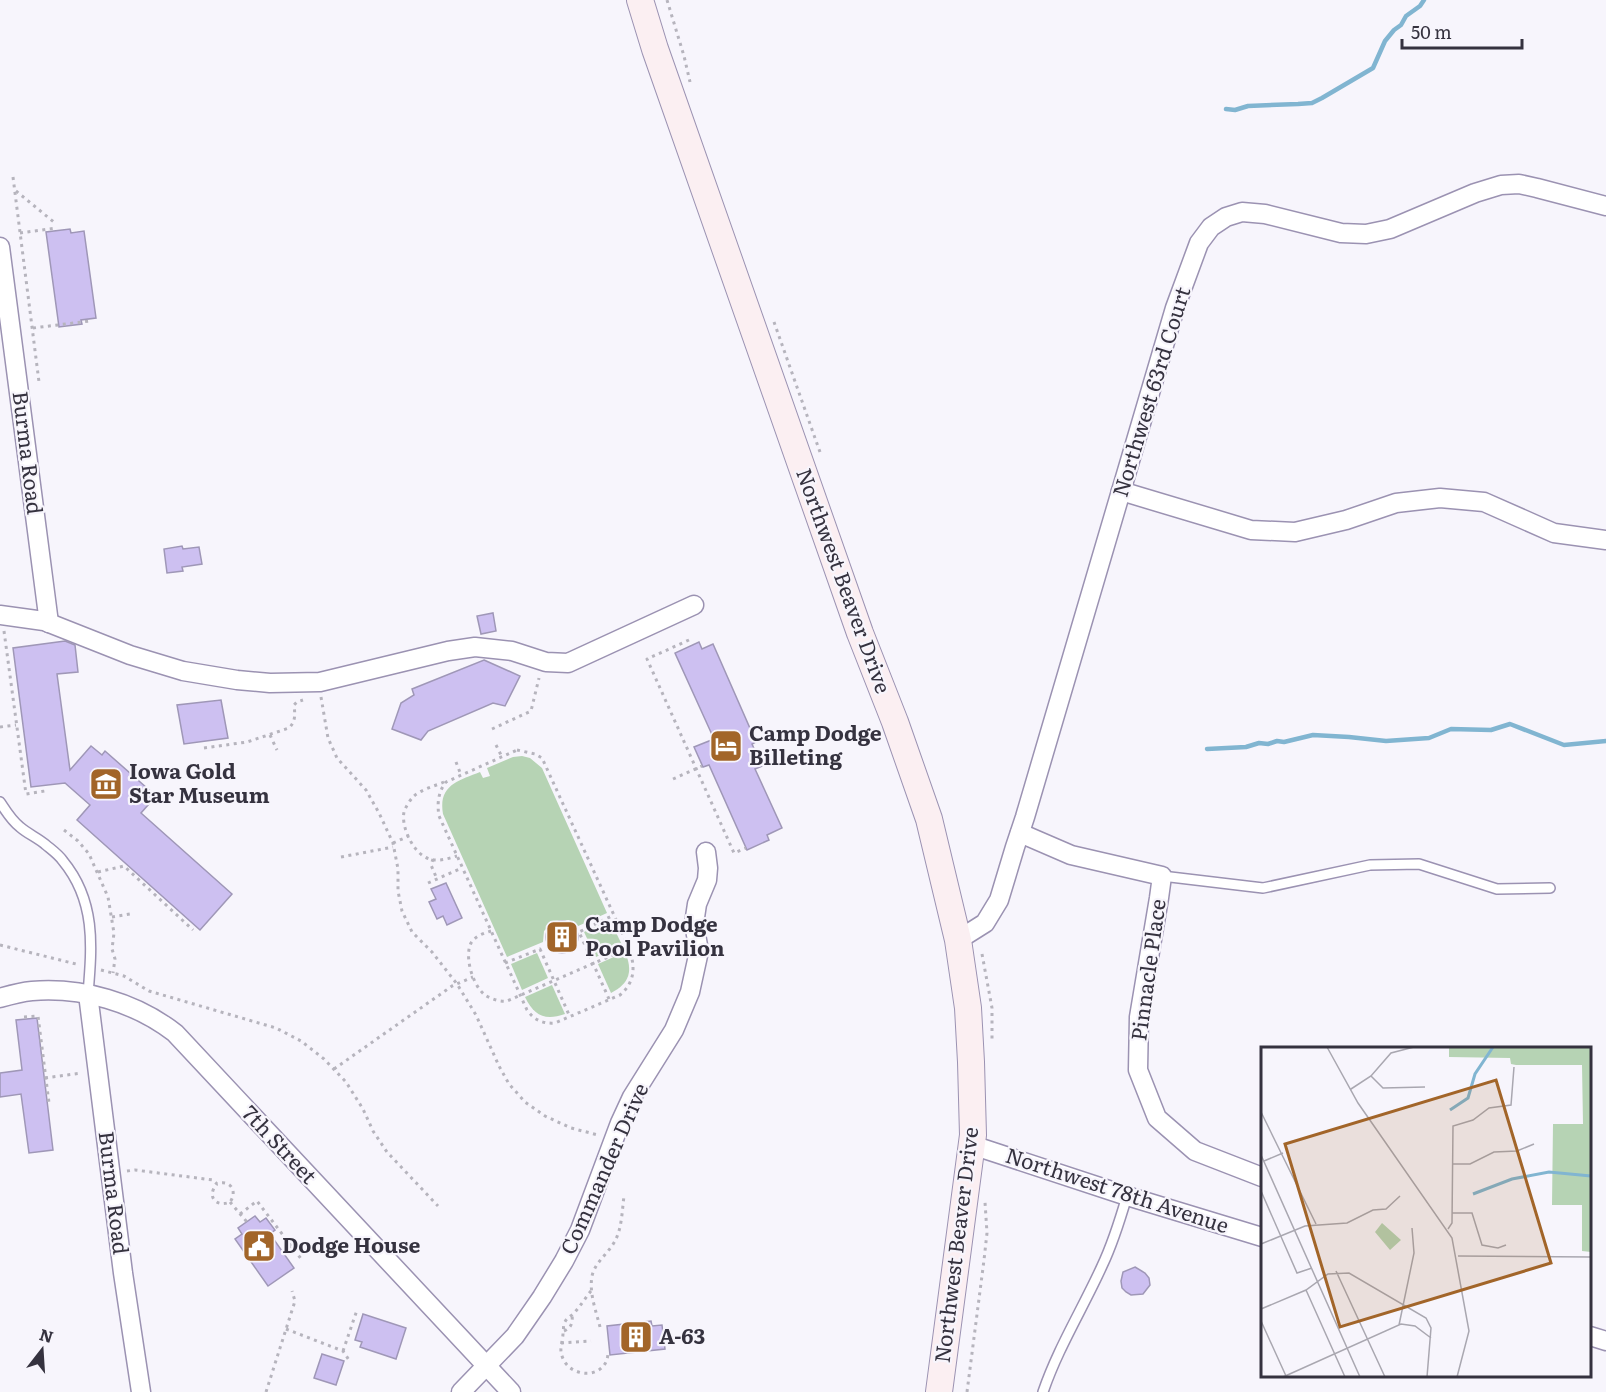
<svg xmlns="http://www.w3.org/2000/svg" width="1606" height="1392" viewBox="0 0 1606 1392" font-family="Literata,serif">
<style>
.green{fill:#b6d3b4}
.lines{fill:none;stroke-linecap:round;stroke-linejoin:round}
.stream{stroke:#81b5d1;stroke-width:4.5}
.building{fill:#cdc0f1;stroke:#9f97b7;stroke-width:1.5}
.lane-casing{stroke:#9b92b2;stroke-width:12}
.street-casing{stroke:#9b92b2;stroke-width:21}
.secondary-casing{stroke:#9b92b2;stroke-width:28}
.path{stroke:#b6b4bd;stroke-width:3;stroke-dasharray:3 4.5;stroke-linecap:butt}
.lane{stroke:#fff;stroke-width:9}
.street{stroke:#fff;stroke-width:18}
.secondary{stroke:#fbeff2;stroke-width:26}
.labels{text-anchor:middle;stroke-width:4.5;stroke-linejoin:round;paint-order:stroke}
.street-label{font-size:21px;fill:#35323f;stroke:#f7f5fc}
.poi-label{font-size:21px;font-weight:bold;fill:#35323f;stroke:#f7f5fc;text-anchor:start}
.inset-river{fill:none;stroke:#81b5d1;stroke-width:3}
.inset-road{fill:none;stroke:#a9a7b0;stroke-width:1.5}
.view{fill:#a26529;fill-opacity:0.15;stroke:#a26529;stroke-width:3}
.inset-edge{fill:none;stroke:#35323f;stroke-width:3}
</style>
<rect width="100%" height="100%" fill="#f7f5fc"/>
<g class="green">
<path d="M 522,756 L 530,758 L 542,768 L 607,913 L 576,927 L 569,920 L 554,921 L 544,931 L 543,942 L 507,957 L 443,814 C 438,785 458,781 480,772 L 483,778 L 490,776 L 487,768 L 513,757 Z"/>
<polygon points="610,920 622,945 596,957 584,932"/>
<path d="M 625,952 C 633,971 630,983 611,993 L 598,964 Z"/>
<polygon points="537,953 548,978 522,990 511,964"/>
<path d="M 552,985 L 565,1014 C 545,1021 534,1016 525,997 Z"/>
</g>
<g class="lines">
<g class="stream">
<polyline points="1226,109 1235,110 1248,106 1298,104 1312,103 1322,98 1373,68 1385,41 1394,30 1401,25 1406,16 1420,6 1424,0"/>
<polyline points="1207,749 1246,747 1259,743 1268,744 1277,741 1284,742 1313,735 1349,737 1386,741 1429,738 1451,729 1491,730 1510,724 1564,745 1606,741"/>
</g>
</g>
<g class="building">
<polygon points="70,229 71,233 84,231 96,318 81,320 82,324 59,327 46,232"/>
<polygon points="182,546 183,549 199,547 202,564 182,567 183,571 167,573 164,549"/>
<polygon points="493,613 496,631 481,634 477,616"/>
<polygon points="65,641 75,645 78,672 57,674 70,770 91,746 102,755 105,751 156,796 141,813 232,894 200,930 77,820 90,805 65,783 31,787 13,648"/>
<polygon points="699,642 702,649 713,644 756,742 752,744 762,766 755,769 782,828 767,835 769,840 747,850 709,765 703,767 694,747 714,739 675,653"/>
<polygon points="484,660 520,676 505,706 493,703 428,731 421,740 392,729 401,703 414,695 412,689"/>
<polygon points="221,700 228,738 184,744 177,705"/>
<polygon points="446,883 462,918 447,925 443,916 437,919 429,902 436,899 431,889"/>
<circle cx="562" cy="937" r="16"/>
<polygon points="37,1018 53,1150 29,1153 21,1094 0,1097 0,1073 22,1070 16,1020"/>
<polygon points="255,1216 260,1222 266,1218 275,1230 270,1234 294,1268 268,1286 235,1239 242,1234 238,1228"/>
<polygon points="1135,1267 1145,1273 1149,1278 1150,1285 1143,1294 1131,1295 1126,1292 1122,1288 1121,1281 1123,1272"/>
<polygon points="363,1314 406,1328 396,1359 360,1347 362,1342 355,1340"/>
<polygon points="651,1321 652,1326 662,1325 665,1349 610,1355 607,1326"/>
<polygon points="322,1354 344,1361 336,1385 314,1378"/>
</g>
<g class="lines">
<g class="lane-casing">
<g id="lane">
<path d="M 0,802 C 6,811 11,820 20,827 C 28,834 38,838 46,845 C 52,850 59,855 63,861 C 96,901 92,946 88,994"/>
<polyline points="1162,876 1263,888 1370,865 1419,864 1497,889 1550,888"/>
<path d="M 1043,1392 C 1058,1348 1083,1308 1102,1266 C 1113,1243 1120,1220 1127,1196"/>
</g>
</g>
<g class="street-casing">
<g id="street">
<polyline points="0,247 49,623"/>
<polyline points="1121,491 1251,530 1295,532 1346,520 1396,503 1440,498 1484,502 1554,533 1606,540"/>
<polyline points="0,615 44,621 130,655 183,671 237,680 270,683 320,682 448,651 475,647 512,651 546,662 568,663 694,605"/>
<polyline points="1020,833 1071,855 1162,876 1159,898 1139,1017 1138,1070 1157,1118 1195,1151 1262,1177"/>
<polyline points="958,940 985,923 999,900 1015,847 1025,817 1175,308 1199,243 1211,227 1226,217 1242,212 1265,214 1341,233 1366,234 1390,229 1475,193 1501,185 1519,184 1537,188 1606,206"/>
<polyline points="88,994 123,1273 141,1392"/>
<path d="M 0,998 C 10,995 21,992 32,991 C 82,987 135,1002 175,1033 L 511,1392"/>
<polyline points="972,1145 1127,1196 1262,1237"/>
<polyline points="1590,1336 1606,1341"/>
<polyline points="461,1392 515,1336 542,1297 564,1261 580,1230 620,1123 632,1097 674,1030 690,992 699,951 694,924 697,904 707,880 708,868 706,852"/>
</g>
</g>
<g class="secondary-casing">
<polyline id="secondary" points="640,0 655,49 860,633 895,722 929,819 958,940 968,1008 971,1062 973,1135 939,1392"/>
</g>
<g class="path">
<polyline points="667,0 684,56 690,82"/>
<polyline points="13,177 39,382"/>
<polyline points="16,191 55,223"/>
<polyline points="20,233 56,228"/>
<polyline points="774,322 821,455"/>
<polyline points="33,328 90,321"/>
<polyline points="4,631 26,794 45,791"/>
<polyline points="689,640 647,659 734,853 746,848"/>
<polyline points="321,697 328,738 337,758 366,790 379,813 393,843 398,869 398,891 402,911 412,932 432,952 457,984 476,1015 499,1066 509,1084 525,1102 545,1116 571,1128 598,1135"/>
<polyline points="0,727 16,725"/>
<polyline points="492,729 531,711 539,678"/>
<polyline points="270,735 277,750"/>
<polyline points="496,745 502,757"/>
<path d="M 204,748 L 247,742 L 289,728 C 296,721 295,714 294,705 L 297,702 L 303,700"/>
<path d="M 517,750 L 535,754 L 542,758 L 629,948 C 635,966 636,981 620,995 L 555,1023 C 543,1024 534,1020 527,1010 L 439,816 C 437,804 438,792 446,782 Z"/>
<polyline points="456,762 461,775"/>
<polyline points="673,779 702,766"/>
<path d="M 444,782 C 435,786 422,789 414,796 C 410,800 406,806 404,812 C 401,826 412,850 425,857 C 436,863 446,859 457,856"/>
<polyline points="64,830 78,841 89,854 108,897 114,933 112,949 115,959 113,973"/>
<polyline points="393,843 409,836"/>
<polyline points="341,857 393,847"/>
<polyline points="433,859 431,865 437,879"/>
<polyline points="98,872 124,866 193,930"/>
<polyline points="428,883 462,868"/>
<polyline points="112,917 130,914"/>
<path d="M 491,931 C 484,933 475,936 471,943 C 464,957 473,986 485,995 C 491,999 500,1002 507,1001 L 629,948"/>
<polyline points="0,945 80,965"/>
<polyline points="982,954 992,1008 992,1042"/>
<polyline points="505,963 540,949 570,1017"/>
<polyline points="101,970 124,976 149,991 276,1028 301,1041 324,1059 346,1082 363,1109 373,1131 387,1152 438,1206"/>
<polyline points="609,999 579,932 614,915"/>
<polyline points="24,1017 38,1016 49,1103"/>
<polyline points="334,1069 445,991 452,986 473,977"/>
<polyline points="45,1078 82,1073"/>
<path d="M 127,1171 L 135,1170 L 213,1180 L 217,1184 C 230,1179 238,1191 230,1202 C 216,1208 206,1196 217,1184"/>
<polyline points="230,1202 247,1222"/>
<polyline points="240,1214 257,1201 302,1260"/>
<polyline points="283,1252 291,1246"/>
<path d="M 591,1291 C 585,1298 580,1307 573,1314 C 570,1317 566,1318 564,1324 C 563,1328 564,1328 563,1333 C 563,1341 559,1348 562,1356 C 569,1379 607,1380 608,1353"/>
<path d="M 600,1327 C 596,1311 589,1293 592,1276 C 595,1262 608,1254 615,1241 C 622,1228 622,1211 624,1196"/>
<polyline points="286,1329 343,1351 349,1360"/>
<path d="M 564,1331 C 571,1328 573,1323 572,1315"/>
<polyline points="561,1343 591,1341"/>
<polyline points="343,1351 357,1310"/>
<polyline points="266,1392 295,1301 292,1291"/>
<polyline points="967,1392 984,1260 987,1233 985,1202"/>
</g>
<use href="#lane" class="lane"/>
<use href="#street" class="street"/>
<use href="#secondary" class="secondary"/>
</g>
<defs>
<g id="hotel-square" transform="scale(1.725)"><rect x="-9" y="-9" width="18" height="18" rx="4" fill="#a26529" stroke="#f7f5fc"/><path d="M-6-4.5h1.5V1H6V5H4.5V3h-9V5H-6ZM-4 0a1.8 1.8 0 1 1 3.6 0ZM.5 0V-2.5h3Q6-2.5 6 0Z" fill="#fff"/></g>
<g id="museum-square" transform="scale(1.725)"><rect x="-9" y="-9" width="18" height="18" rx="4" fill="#a26529" stroke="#f7f5fc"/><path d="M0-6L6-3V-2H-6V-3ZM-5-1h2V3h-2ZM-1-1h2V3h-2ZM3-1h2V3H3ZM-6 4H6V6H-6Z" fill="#fff"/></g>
<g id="building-square" transform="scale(1.725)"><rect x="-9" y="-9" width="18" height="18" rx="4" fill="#a26529" stroke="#f7f5fc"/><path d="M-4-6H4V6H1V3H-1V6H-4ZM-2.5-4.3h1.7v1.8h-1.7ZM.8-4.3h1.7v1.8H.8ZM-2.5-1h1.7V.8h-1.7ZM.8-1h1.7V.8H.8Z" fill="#fff"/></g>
<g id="civic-square" transform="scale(1.725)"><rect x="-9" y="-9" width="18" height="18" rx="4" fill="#a26529" stroke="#f7f5fc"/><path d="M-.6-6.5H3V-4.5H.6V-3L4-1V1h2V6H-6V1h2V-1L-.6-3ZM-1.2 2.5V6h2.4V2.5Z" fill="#fff"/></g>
</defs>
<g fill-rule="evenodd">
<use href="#hotel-square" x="726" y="746"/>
<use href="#museum-square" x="106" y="784"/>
<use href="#building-square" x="562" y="937"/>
<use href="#civic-square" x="259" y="1246"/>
<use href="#building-square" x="636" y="1337"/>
</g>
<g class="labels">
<g class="street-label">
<text transform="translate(1152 392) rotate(-73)" y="7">Northwest 63rd Court</text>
<text transform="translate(27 453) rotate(83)" y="7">Burma Road</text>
<text transform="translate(843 581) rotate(70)" y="7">Northwest Beaver Drive</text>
<text transform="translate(1149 970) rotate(-82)" y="7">Pinnacle Place</text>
<text transform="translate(279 1145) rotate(47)" y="7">7th Street</text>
<text transform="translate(605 1169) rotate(-66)" y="7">Commander Drive</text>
<text transform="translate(1117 1191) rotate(18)" y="7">Northwest 78th Avenue</text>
<text transform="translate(113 1193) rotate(83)" y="7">Burma Road</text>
<text transform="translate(957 1245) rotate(-83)" y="7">Northwest Beaver Drive</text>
</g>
<g class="poi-label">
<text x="749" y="741">Camp Dodge<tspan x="749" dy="24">Billeting</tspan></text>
<text x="129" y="779">Iowa Gold<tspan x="129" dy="24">Star Museum</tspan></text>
<text x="585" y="932">Camp Dodge<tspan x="585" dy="24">Pool Pavilion</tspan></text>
<text x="282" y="1253">Dodge House</text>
<text x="659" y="1344">A-63</text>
</g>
</g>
<g transform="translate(1261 1047)">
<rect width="330" height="330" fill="#f7f5fc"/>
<path d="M 188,0 L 330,0 L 330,205 L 321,204 L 321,158 L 291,158 L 292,77 L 322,77 L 321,18 L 255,18 L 250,17 L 249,11 L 188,10 ZM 121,176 L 140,193 L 129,203 L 114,185 Z" fill="#b6d3b4"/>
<path class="inset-river" d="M 189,63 L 207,51 L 214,27 L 232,0M 212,147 L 251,132 L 288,125 L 330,129"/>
<path class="inset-road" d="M 66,0 L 97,56 L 191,191 L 208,284 L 196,330M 110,29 L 122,41 L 164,40M 90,42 L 110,29 L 130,6 L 153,0M 0,65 L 55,177M 0,108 L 99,330M 3,114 L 22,106M 191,117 L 209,117 L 233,105 L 256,104 L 273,97M 0,144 L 36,226 L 51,221M 191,166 L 211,166 L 221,198 L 237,201 L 245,198M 187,182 L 191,176 L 192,79 L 212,73 L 228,61 L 250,58 L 253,20M 0,197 L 44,179 L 86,176 L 112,163 L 125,162 L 139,149M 197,209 L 330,210M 75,224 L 124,330M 45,243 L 84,330M 0,262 L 45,243 L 67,227 L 88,226 L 165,271 L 170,281 L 166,330M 0,274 L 25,329M 138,278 L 153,206 L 151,181M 22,330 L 140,277 L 154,279 L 170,291"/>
<path class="view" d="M 235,33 L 290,216 L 79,280 L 24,97 Z"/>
<rect width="330" height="330" class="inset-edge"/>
</g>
<g transform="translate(42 1350) rotate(17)" stroke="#f7f5fc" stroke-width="4.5" paint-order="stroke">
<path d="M0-4.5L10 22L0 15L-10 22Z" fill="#35323f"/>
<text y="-9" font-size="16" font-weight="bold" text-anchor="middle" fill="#35323f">N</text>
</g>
<path d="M1402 39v9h120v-9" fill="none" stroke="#35323f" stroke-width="3"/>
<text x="1411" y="39" font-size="18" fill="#35323f" stroke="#f7f5fc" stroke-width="4.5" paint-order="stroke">50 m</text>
</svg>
